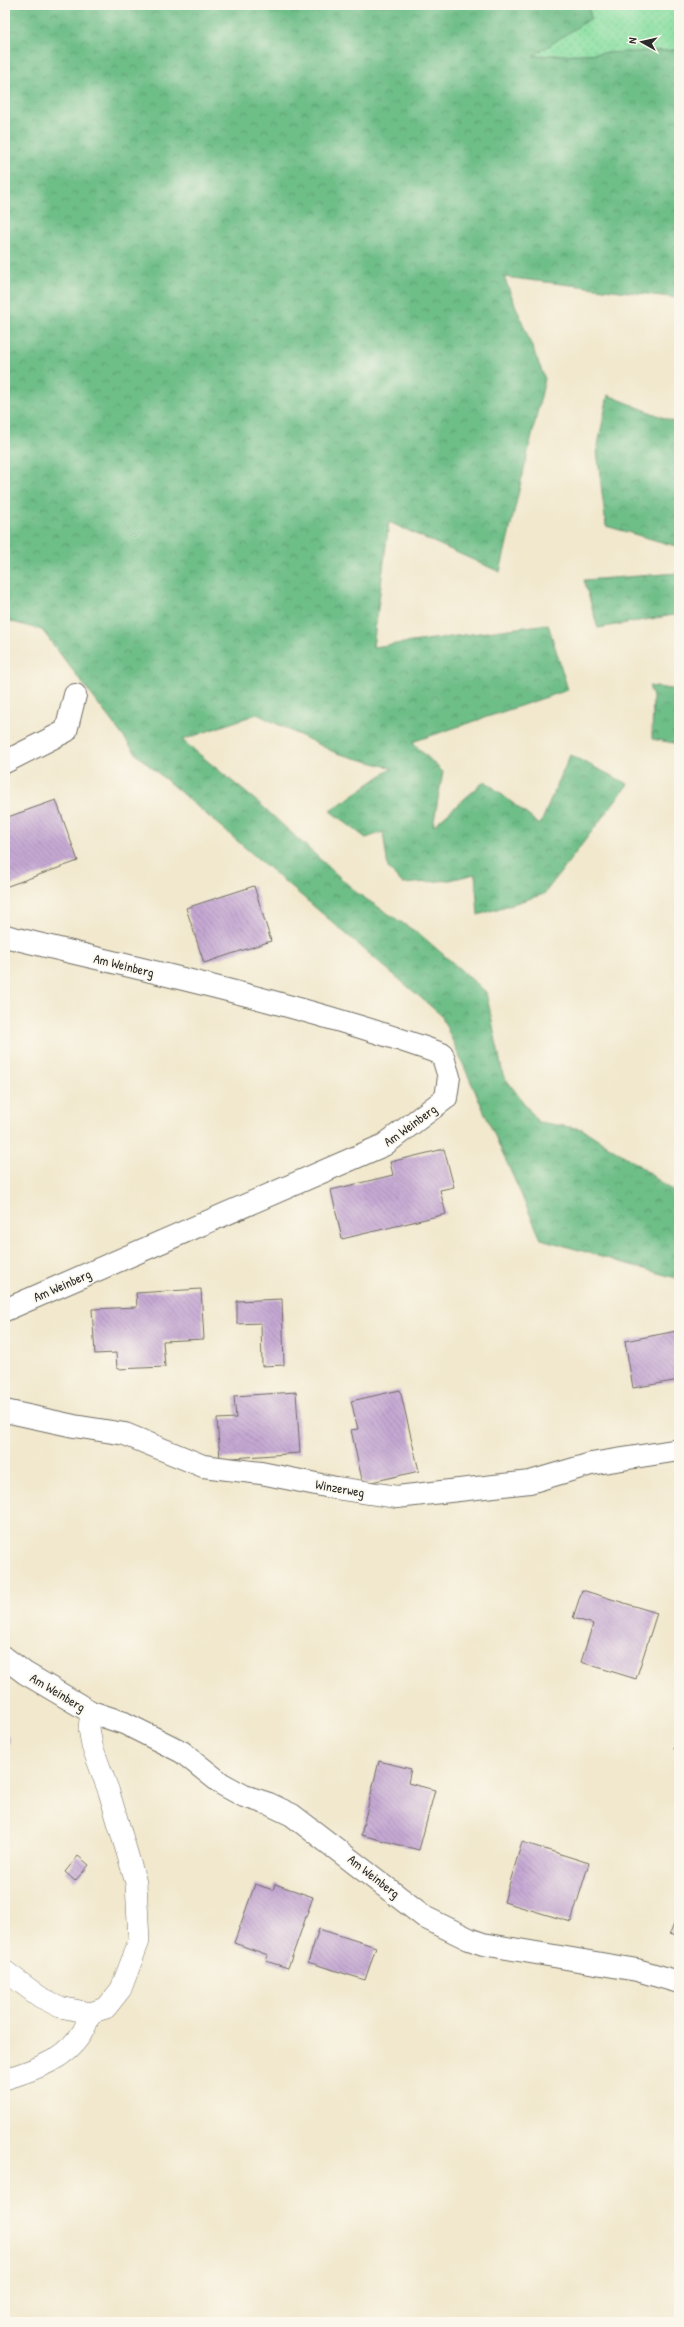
<svg xmlns="http://www.w3.org/2000/svg" width="684" height="2327" viewBox="0 0 684 2327" font-family="'Patrick Hand',sans-serif">
<style>
.grass{fill:url(#grass-dots);stroke:#5a8566}
.forest{fill:url(#forest-crowns);stroke:#4c745a}
.building{fill:url(#building-back-hatch)}
.lines{fill:none;stroke-linecap:round;stroke-linejoin:round}
.lane-casing{stroke:#706d64;stroke-width:22}
.street-casing{stroke:#706d64;stroke-width:24}
.lane{stroke:#fff;stroke-width:21}
.street{stroke:#fff;stroke-width:22}
.labels{text-anchor:middle;stroke-width:3.5;stroke-linejoin:round;paint-order:stroke}
.street-label{font-size:13px;fill:#2b2b2b;stroke:#fbf7ec}
</style>
<defs>
<pattern id="grass-dots" width="8" height="8" patternUnits="userSpaceOnUse"><rect width="8" height="8" fill="#89dfa2"/><path d="M2 2h.1M6 6h.1" fill="none" stroke="#76c08c" stroke-width="1.8" stroke-linecap="round"/></pattern>
<pattern id="forest-crowns" width="20" height="18" patternUnits="userSpaceOnUse"><rect width="20" height="18" fill="#6ebe88"/><path d="M2 6a3 3 0 1 1 6 0M12 15a3 3 0 1 1 6 0" fill="none" stroke="#5b9b6f"/></pattern>
<pattern id="building-back-hatch" width="6" height="6" patternUnits="userSpaceOnUse"><rect width="6" height="6" fill="#c5a8d3"/><path d="M-1 5l2 2M0 0l6 6M5-1l2 2" fill="none" stroke="#a089ab"/></pattern>
</defs>
<rect width="100%" height="100%" fill="#fbf7ec"/>
<filter id="ink" filterUnits="userSpaceOnUse"><feTurbulence type="fractalNoise" baseFrequency=".025" numOctaves="2"/><feDisplacementMap in="SourceGraphic" scale="8" xChannelSelector="R" yChannelSelector="G"/><feConvolveMatrix kernelMatrix="1 2 1 2 8 2 1 2 1" color-interpolation-filters="sRGB"/></filter>
<filter id="wash" filterUnits="userSpaceOnUse"><feTurbulence type="fractalNoise" baseFrequency=".012" numOctaves="4" result="noise"/><feDisplacementMap in="SourceGraphic" scale="16" xChannelSelector="R" yChannelSelector="G"/><feGaussianBlur stdDeviation="0.9" result="paint"/><feColorMatrix in="noise" values="0 0 0 0 0 0 0 0 0 0 0 0 0 0 0 0 0 1.4 0 .05"/><feComposite in="paint" operator="in"/></filter>
<g filter="url(#wash)">
<rect width="100%" height="100%" fill="#f1e8cd"/>
<polygon class="grass" points="588,5 679,5 679,50 532,56 591,18"/>
<g class="forest">
<polygon points="5,5 588,5 591,18 533,56 679,50 679,298 504,277 545,379 500,572 389,522 373,647 548,624 568,690 412,742 443,772 433,826 485,781 540,825 570,755 628,784 544,894 478,915 475,874 450,880 403,884 388,868 383,832 366,838 330,811 392,768 336,753 257,714 182,740 261,805 357,893 422,936 486,992 503,1075 538,1122 582,1129 637,1164 679,1196 679,1279 541,1239 441,1015 138,756 42,630 5,620"/>
<polygon points="608,395 679,424 679,547 606,526 597,450"/>
<polygon points="679,573 679,614 598,628 584,580"/>
<polygon points="649,686 679,690 679,744 652,739 653,697"/>
</g>
<g id="blocks">
<g class="building">
<polygon points="56,800 78,861 5,887 5,818"/>
<polygon points="254,886 271,941 204,963 186,908"/>
<polygon points="444,1149 454,1187 440,1190 446,1214 342,1239 331,1190 393,1175 390,1162"/>
<polygon points="201,1289 204,1339 163,1341 165,1367 117,1369 116,1353 95,1354 92,1309 137,1307 136,1293"/>
<polygon points="282,1299 284,1365 262,1366 261,1323 237,1324 237,1301"/>
<polygon points="677,1331 679,1380 633,1388 625,1341"/>
<polygon points="400,1390 419,1471 363,1484 351,1430 358,1429 351,1401"/>
<polygon points="296,1392 300,1453 220,1459 217,1419 236,1418 234,1396"/>
<polygon points="582,1590 657,1613 636,1679 581,1662 593,1624 573,1618"/>
<polygon points="5,1729 10,1742 5,1744"/>
<polygon points="678,1734 679,1734 679,1750 674,1749"/>
<polygon points="379,1761 411,1769 408,1783 435,1790 419,1850 361,1835"/>
<polygon points="522,1842 589,1863 571,1922 504,1902"/>
<polygon points="78,1856 89,1865 75,1881 65,1872"/>
<polygon points="255,1884 273,1890 275,1884 313,1897 288,1968 266,1961 268,1955 234,1943"/>
<polygon points="679,1911 679,1936 670,1933"/>
<polygon points="319,1929 376,1947 365,1980 308,1962"/>
</g>
</g>
</g>
<g filter="url(#ink)">
<use href="#blocks" fill-opacity="0" stroke="#706d64" stroke-width="1"/>
<g class="lines">
<g class="lane-casing">
<g id="lane">
<polyline points="5,1971 40,1997 60,2007 90,2013 106,2008 121,1989 139,1941 136,1883 109,1792 92,1746 89,1728 91,1712"/>
<path d="M 5,2079 C 41,2068 80,2055 90,2013"/>
</g>
</g>
<g class="street-casing">
<g id="street">
<polyline points="5,762 66,731 75,695"/>
<path d="M 5,936 C 151,972 300,1003 442,1054 L 449,1077 L 446,1098 L 384,1145 L 5,1310"/>
<polyline points="5,1411 74,1426 125,1434 203,1466 261,1473 336,1488 397,1497 530,1482 591,1464 679,1450"/>
<polyline points="5,1658 25,1673 91,1712 124,1723 182,1752 222,1784 244,1796 269,1804 292,1815 426,1918 469,1939 483,1944 637,1970 679,1982"/>
</g>
</g>
<use href="#lane" class="lane"/>
<use href="#street" class="street"/>
</g>
</g>
<g class="labels">
<g class="street-label">
<text transform="translate(124 965) rotate(14)" y="5">Am Weinberg</text>
<text transform="translate(410 1125) rotate(-36)" y="5">Am Weinberg</text>
<text transform="translate(62 1285) rotate(-24)" y="5">Am Weinberg</text>
<text transform="translate(340 1488) rotate(10)" y="5">Winzerweg</text>
<text transform="translate(58 1692) rotate(31)" y="5">Am Weinberg</text>
<text transform="translate(374 1876) rotate(38)" y="5">Am Weinberg</text>
</g>
</g>
<rect width="684" height="2327" fill="none" stroke="#fbf7ec" stroke-width="20"/>
<g transform="translate(642 42) rotate(278)" stroke="#fbf7ec" stroke-width="3" paint-order="stroke">
<path d="M0-3L7 15L0 10L-7 15Z" fill="#2b2b2b"/>
<text y="-6" font-size="11" font-weight="bold" text-anchor="middle" fill="#2b2b2b">N</text>
</g>
</svg>
